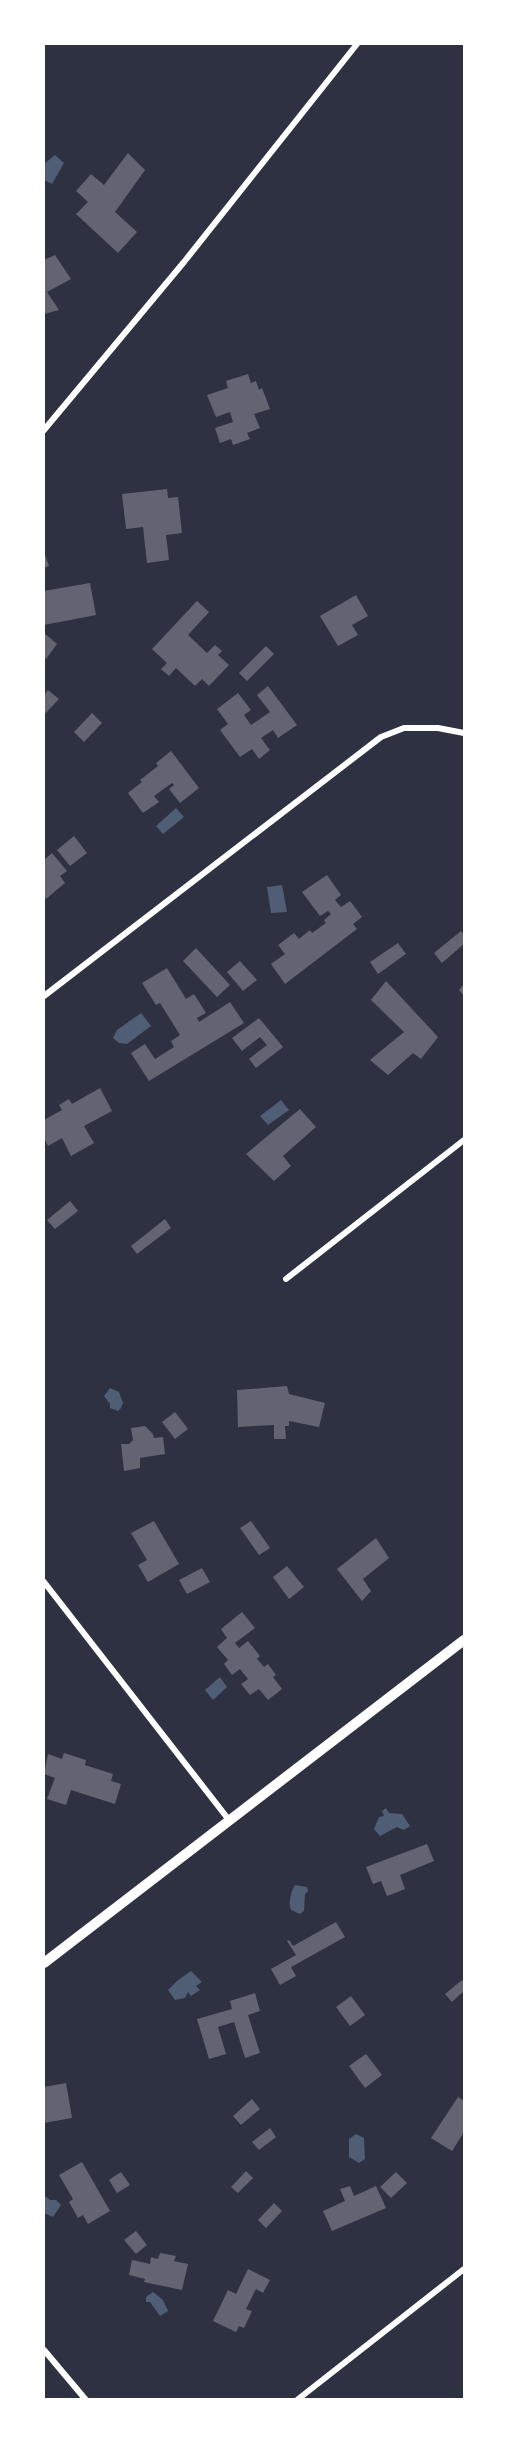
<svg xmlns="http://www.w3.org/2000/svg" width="508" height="2443" viewBox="0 0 508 2443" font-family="'PT Sans',sans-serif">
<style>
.water{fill:#4f5d75}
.building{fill:#626471}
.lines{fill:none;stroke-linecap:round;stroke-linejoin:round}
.minor{stroke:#fff;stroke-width:6}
.tertiary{stroke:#fff;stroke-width:10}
</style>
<rect width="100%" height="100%" fill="#2d3142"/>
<g class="water">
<polygon points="55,155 64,163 52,184 44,180 44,164"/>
<polygon points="176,808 184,817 163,834 156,826"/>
<polygon points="282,885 287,912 271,913 267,887"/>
<polygon points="141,1013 151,1026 127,1044 119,1043 113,1038 117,1030"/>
<polygon points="281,1100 289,1110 268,1125 260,1116"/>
<polygon points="110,1388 119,1392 123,1403 121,1408 118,1411 110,1408 110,1404 104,1396"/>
<polygon points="220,1677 227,1687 213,1700 205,1690"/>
<polygon points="386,1808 389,1813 402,1814 410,1826 404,1830 397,1827 380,1836 374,1829 379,1817 384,1816 382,1811"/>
<path d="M 295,1885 L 307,1887 L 308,1891 L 305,1894 L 304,1911 L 300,1914 L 291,1910 C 288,1904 291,1890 295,1885 Z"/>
<polygon points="191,1971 202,1982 196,1986 200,1990 191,1996 188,1992 185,1998 175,2000 168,1990 177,1981"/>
<polygon points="356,2134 364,2138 365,2159 359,2163 349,2157 349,2139"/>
<polygon points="44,2195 50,2200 56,2200 61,2205 53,2217 44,2213"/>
<polygon points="153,2292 163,2300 168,2311 160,2316 150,2302 146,2302 146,2297"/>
</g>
<g class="building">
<polygon points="128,153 145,170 115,212 137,232 118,253 76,214 88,202 76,191 91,174 104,185"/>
<polygon points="55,255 71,279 47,292 59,310 44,314 44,260"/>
<polygon points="248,374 251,383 256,381 259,390 262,388 270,409 254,414 260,428 247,433 250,439 233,445 231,439 220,443 215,428 233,422 230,412 216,417 207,395 228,388 226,381"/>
<polygon points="167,489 168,498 178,497 182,533 166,535 169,560 147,563 143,527 126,529 122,494"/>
<polygon points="44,552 49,566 44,568"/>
<polygon points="90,583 96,615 44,625 44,591"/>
<polygon points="356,595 368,616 352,625 358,635 338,646 320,616"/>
<polygon points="197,601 209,612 188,635 207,653 215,645 222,651 218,655 229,665 209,686 202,679 195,686 176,668 169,676 161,669 167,663 152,649"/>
<polygon points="44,633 57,644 46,659 44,658"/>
<polygon points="266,646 274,654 247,681 239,673"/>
<polygon points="268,686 297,725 278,738 273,730 261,738 270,750 259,759 252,749 240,757 220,730 228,724 217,709 238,693 251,710 244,715 251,725 270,712 257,695"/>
<polygon points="48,690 59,699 44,715 44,695"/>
<polygon points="92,713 102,723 84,742 74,732"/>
<polygon points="171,751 199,788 180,803 169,789 174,785 172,783 154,796 159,802 143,813 128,793 142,782 140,780 158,766 156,763"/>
<polygon points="74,836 87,853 70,866 57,850"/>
<polygon points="52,853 67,871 60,876 65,883 46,899 44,896 44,860"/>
<polygon points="327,875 341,895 335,900 341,907 350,901 362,917 353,924 357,929 285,984 271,964 285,954 278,945 294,933 299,939 310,930 312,933 326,923 324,920 331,914 328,911 320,916 302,892"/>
<polygon points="461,931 464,935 464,944 442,963 434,953"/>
<polygon points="398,943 406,954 378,974 370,962"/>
<polygon points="196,948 230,985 217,997 183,961"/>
<polygon points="240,961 257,980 243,991 227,972"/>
<polygon points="167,968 186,999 194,994 206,1013 197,1018 199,1022 230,1002 244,1023 149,1081 131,1053 145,1044 155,1059 174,1047 171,1041 180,1035 160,1003 156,1005 142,983"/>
<polygon points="386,981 438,1037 421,1059 413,1053 388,1075 370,1060 404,1032 371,1000"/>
<polygon points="464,984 464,996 459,990"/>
<polygon points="259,1018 283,1047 256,1068 249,1059 267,1045 260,1037 242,1051 232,1038"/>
<polygon points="100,1088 112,1111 84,1126 94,1143 71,1156 62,1138 48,1146 44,1138 44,1120 62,1110 59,1105 69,1099 72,1104"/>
<polygon points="300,1109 316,1127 283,1156 291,1166 274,1181 246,1154"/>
<polygon points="70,1201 78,1211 55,1229 47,1220"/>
<polygon points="165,1219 171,1228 137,1254 131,1246"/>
<polygon points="287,1386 289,1394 325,1403 319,1427 289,1421 289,1426 285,1426 286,1439 274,1439 274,1425 238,1427 237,1390"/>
<polygon points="175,1412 188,1429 175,1439 162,1422"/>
<polygon points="145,1426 153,1434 154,1438 163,1437 165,1454 140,1458 140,1468 124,1471 121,1444 129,1444 133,1440 131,1428"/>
<polygon points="154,1521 179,1564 148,1582 138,1565 147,1560 131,1533"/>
<polygon points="251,1521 270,1548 259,1555 240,1528"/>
<polygon points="376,1538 389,1558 363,1579 371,1591 362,1601 337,1569"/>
<polygon points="287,1566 304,1587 289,1599 273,1577"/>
<polygon points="202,1568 210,1582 187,1594 179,1580"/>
<polygon points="242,1612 255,1628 235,1643 239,1648 248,1641 260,1656 257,1659 264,1667 268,1664 276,1675 273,1677 282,1689 268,1700 259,1689 250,1695 241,1684 248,1679 240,1669 232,1675 224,1664 228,1660 217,1647 227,1638 221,1629"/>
<polygon points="64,1753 86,1760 85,1765 113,1774 111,1781 121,1784 115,1804 71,1790 66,1805 47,1799 55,1778 44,1774 48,1754 62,1759"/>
<polygon points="427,1844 434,1861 400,1875 405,1889 387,1896 381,1881 373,1884 366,1867"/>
<polygon points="336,1922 345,1937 291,1967 296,1976 280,1985 271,1969 296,1955 287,1941 289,1940 293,1946"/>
<polygon points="462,1980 464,1984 464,1991 452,2002 445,1994"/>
<polygon points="255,1993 260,2011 248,2015 260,2053 245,2058 234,2022 218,2027 226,2054 209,2059 197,2019 232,2009 230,2001"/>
<polygon points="351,1996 365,2015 350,2026 336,2007"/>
<polygon points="366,2054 382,2075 365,2088 349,2066"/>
<polygon points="66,2083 72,2118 44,2123 44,2087"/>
<polygon points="458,2097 464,2101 464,2132 452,2151 431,2138"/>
<polygon points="252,2099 260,2109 241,2125 233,2116"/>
<polygon points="270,2128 276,2137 259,2150 252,2142"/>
<polygon points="82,2162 110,2211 88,2224 83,2215 78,2218 69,2202 73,2199 59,2175"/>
<polygon points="246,2171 253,2178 238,2193 231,2187"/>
<polygon points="121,2172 130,2185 117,2193 109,2180"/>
<polygon points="396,2172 407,2183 391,2198 380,2187"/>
<polygon points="350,2186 354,2196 376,2186 386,2208 332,2231 323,2211 345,2201 340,2189"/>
<polygon points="274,2203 282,2211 266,2228 258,2220"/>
<polygon points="136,2231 147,2245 136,2254 124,2240"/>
<polygon points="160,2253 176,2256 174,2261 188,2264 182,2290 144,2282 145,2279 129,2275 132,2260 150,2264 151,2257 158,2259"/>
<polygon points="248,2269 270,2280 263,2293 256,2289 246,2309 252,2311 244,2328 239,2326 236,2332 213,2321 228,2290 236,2294"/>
</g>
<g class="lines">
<g class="minor">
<polyline points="44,430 184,262 357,44"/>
<polyline points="44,996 381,737 404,728 438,728 464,733"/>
<polyline points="286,1279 464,1140"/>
<polyline points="44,1582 229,1820"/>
<polyline points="44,2350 86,2400"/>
<polyline points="297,2400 464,2269"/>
</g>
<polyline class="tertiary" points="44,1963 464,1640"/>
</g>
<rect width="508" height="2443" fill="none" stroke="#ffffff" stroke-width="90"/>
</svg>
